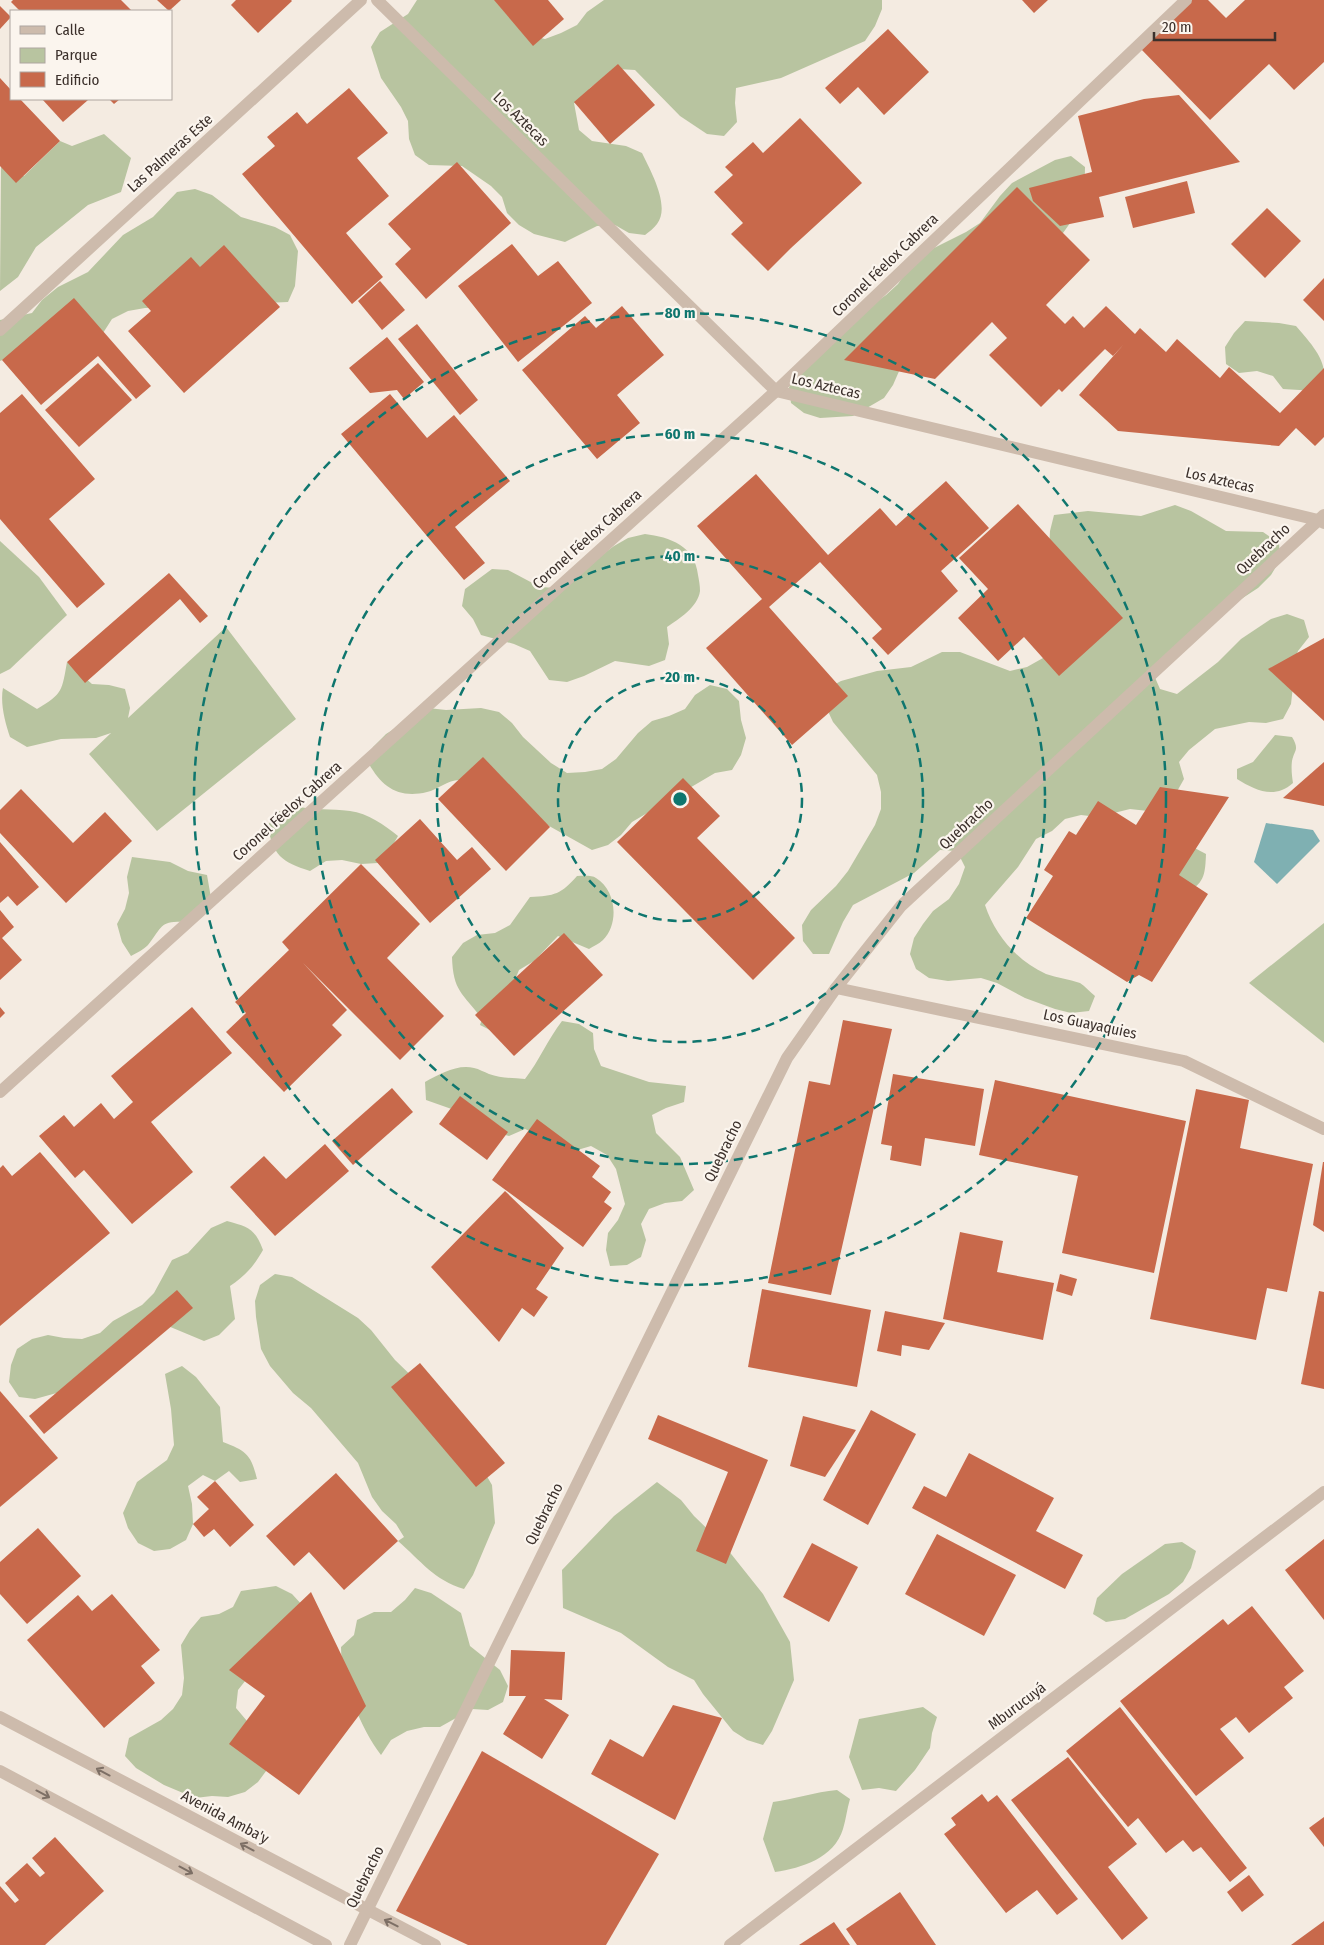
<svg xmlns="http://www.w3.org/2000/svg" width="1324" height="1945" viewBox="0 0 1324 1945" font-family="'Fira Sans Condensed',sans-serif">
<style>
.green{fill:#b8c4a0}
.water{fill:#7fb0b2}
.building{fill:#c8694b}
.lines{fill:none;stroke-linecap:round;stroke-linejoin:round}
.minor{stroke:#cdbbac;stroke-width:12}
.oneway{stroke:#7d6f65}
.ring{fill:none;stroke:#0f766e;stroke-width:2.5;stroke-dasharray:9 6}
.labels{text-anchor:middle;stroke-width:4.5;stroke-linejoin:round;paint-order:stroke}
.street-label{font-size:15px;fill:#3b302b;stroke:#fbf5ee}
.centre{fill:#0f766e;stroke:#fbf5ee;stroke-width:2.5}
.ring-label{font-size:15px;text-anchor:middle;font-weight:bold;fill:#0f766e;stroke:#fbf5ee;stroke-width:4.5;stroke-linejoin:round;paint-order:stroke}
</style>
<rect width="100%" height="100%" fill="#f4ebe1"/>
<g class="green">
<path d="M 417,0 L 518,0 L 528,35 L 545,39 L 561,33 L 577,25 L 587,12 L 604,0 L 882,0 L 882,9 L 875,26 L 865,41 L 781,78 L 736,88 L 735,103 L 737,122 L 724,136 L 707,134 L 680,116 L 635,70 L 618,69 L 602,79 L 590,88 L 581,104 L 574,103 L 579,130 L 592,141 L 626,146 L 642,153 C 650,170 671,206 657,224 C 654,228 649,232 645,235 L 629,233 L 615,225 L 597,226 L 565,242 L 534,234 L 519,225 L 507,213 L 502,197 L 491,186 L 462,166 L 429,165 L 415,155 L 409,139 L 408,121 L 401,107 L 381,78 L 371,47 L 380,32 L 408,14 Z"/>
<polygon points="104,134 131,158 121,192 88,205 36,247 18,277 0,291 1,167 24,176 60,141 72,146"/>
<path d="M 1071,156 L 1085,167 C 1085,200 1076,218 1055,243 L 900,369 L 893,385 L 884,398 L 853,416 L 820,418 L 804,413 L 791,403 L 789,387 L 858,315 L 886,295 L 898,284 L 908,269 L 934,248 L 966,232 L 980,223 L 1000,196 L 1012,183 L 1055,160 Z"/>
<polygon points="195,189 212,195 241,217 275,227 290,235 298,251 295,286 288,302 145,308 128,311 112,319 103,333 9,357 0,361 0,320 32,313 42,300 58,287 88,272 123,235 153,217 177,192"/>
<path d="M 1245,321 L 1279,323 L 1296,326 C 1306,338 1324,356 1324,373 C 1323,379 1319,386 1316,391 L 1283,389 L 1273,376 L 1257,371 L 1239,373 L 1226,364 L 1225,347 L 1234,333 Z"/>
<path d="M 1175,505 L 1191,511 L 1226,531 L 1263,532 L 1279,543 L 1280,560 L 1271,575 L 1258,588 L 1232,605 L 1153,673 L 1160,689 L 1177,694 L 1218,662 L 1241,639 L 1271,619 L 1287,614 L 1304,620 L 1309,637 L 1298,651 L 1292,668 L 1293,686 L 1291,704 L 1283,719 L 1266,723 L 1249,722 L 1215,729 L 1189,750 L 1179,762 L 1184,779 L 1175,795 L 1148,811 L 1130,809 L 1098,817 L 1081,815 L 1065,819 L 1052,831 L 1036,839 L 1018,867 L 985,905 C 995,935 1017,961 1046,974 C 1057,978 1069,979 1080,983 C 1085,986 1090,992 1095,996 L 1089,1011 L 1071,1013 L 1055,1009 L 1025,998 L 997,983 L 981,978 L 948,981 L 929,978 L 916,969 L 910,954 L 914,938 L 923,924 L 933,911 L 949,899 L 959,884 L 965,867 L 957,851 L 940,850 L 914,873 L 853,905 L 843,922 L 829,954 L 813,954 L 803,941 L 802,925 L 811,910 L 836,886 L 848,871 L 875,825 L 881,809 L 881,792 L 877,775 L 833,722 L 826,707 L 826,689 L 841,681 L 877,671 L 911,667 L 942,652 L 960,652 L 1010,671 L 1027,667 L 1043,658 L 1050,531 L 1054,515 L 1088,511 L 1141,516 Z"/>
<path d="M 645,534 C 670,537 695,546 698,575 C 699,580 700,586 700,591 C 698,607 679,619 667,627 L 669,644 L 665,660 L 649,666 L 615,661 L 584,676 L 567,682 L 549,680 L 530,651 L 514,644 L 481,635 L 473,619 L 462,606 L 465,589 L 492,569 L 508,570 L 540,587 L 557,588 L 614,546 L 628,538 Z"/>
<polygon points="0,541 39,577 67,615 10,669 0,674"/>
<path d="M 226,627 L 296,719 L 157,831 L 89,754 L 111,733 L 96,738 L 61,739 L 27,747 L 10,737 C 5,722 0,703 3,688 L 37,709 C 63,694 62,690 67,662 L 92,684 L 109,685 L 125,689 L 130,708 L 128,718 Z"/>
<path d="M 710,685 L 727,689 L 739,701 L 741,720 L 746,738 L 741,755 L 732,770 L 715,773 L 632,822 L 621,835 L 608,845 L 592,850 L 474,784 C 470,783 464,780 459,780 C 448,780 437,790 427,792 C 399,799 382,787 369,764 L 373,747 L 386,734 L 428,708 L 446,710 L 481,708 L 499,712 L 512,723 L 523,737 L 551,763 L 567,773 L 585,772 L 602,769 L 616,759 L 638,733 L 652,721 L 669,716 L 685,709 L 695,695 Z"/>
<path d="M 1275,735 L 1292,737 C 1300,750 1294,750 1292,761 C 1291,768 1292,777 1293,783 C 1274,800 1255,790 1237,779 L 1237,769 L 1253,762 Z"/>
<path d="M 295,806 C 316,811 330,808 350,811 C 368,813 384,825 398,836 L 390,850 L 378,863 L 361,864 L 342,860 L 326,861 L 310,871 C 282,862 272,855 268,825 L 277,812 Z"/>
<path d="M 1189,845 L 1206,854 C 1205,877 1204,882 1185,895 L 1156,846 Z"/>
<path d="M 132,857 L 170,862 L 188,871 L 207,875 L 211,898 L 188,922 C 159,921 164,925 148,945 C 144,949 137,953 131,956 L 122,942 L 117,924 L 125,909 L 129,893 L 127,877 Z"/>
<path d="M 577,876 C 583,876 592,875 596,878 C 617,891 619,924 603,940 C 599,944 593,946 589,949 L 558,936 L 534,961 L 519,970 L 494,1032 L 480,1025 L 482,1019 C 463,993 453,992 452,957 L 463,943 L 477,935 L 495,933 L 510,925 L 530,897 C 555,896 561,894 577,876 Z"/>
<polygon points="1324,923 1324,1043 1249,983"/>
<path d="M 562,1021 L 579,1024 L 593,1033 L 594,1049 L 601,1066 L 649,1082 L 686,1086 L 684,1102 L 666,1108 L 652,1115 L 656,1133 L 680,1157 L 694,1190 L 682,1201 L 665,1203 L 649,1209 L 641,1224 L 646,1240 L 641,1257 L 627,1265 L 610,1266 L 606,1250 L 608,1233 L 618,1220 L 625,1204 L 616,1169 L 607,1155 L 591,1146 L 574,1151 L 525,1129 L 509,1136 L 491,1131 L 460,1112 L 426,1100 L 425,1082 C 440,1074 457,1064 474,1068 C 479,1069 484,1072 489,1074 C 500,1078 512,1078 525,1079 C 539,1061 548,1039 562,1021 Z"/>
<path d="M 227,1221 C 249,1227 255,1229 263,1250 C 254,1266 245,1276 230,1286 L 235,1319 L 219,1335 L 204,1341 L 168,1326 L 71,1389 L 35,1399 L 19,1397 L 9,1382 L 11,1365 L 17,1349 L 32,1339 L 48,1335 L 64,1338 L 82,1339 L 100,1333 L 113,1321 L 142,1305 L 154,1293 L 172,1260 L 188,1253 L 211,1228 Z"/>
<path d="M 275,1274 L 292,1277 L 358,1318 L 371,1330 L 395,1360 L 425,1389 L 482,1468 L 492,1485 L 495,1523 L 473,1575 L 464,1589 C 434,1580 421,1561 398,1541 L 404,1537 L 396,1524 L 382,1511 L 372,1497 L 358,1463 L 311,1408 L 293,1393 L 270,1366 L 261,1349 L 256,1317 L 255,1301 L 260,1285 Z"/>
<path d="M 182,1366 L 196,1377 L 220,1407 L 223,1442 C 246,1451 251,1454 257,1479 L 240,1482 L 229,1471 L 215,1481 L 203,1475 L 188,1486 L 192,1504 L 193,1524 L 186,1540 L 170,1549 L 154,1551 L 138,1543 L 128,1528 L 123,1513 L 137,1482 L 167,1460 L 174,1445 L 171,1409 L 165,1374 Z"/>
<polygon points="657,1482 681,1500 694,1516 724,1545 763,1594 790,1642 794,1680 772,1731 763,1745 747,1740 733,1731 703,1694 694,1680 668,1667 621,1633 563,1608 562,1570 614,1516"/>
<polygon points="1182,1542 1196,1551 1191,1568 1183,1582 1169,1594 1125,1619 1106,1622 1093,1614 1097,1598 1122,1574 1165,1544"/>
<polygon points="276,1586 292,1594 304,1607 238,1690 236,1708 247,1721 269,1767 258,1782 245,1792 228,1797 212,1796 195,1798 164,1785 136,1768 125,1756 129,1738 161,1720 173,1709 182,1695 184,1678 181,1645 190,1630 201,1617 219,1614 233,1607 241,1591"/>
<path d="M 415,1588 L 431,1593 L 461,1613 L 470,1646 L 500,1670 L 508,1686 L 503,1702 L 488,1710 L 472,1709 L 440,1727 L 424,1727 L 407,1731 L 391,1740 L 381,1755 C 361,1729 341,1680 341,1647 L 354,1635 L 357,1620 L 374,1612 L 391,1612 L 405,1600 Z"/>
<polygon points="923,1707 937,1717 932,1733 930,1748 915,1770 896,1791 879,1788 862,1790 849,1757 859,1719"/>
<path d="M 837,1790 L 850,1799 C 847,1809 846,1819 843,1829 C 834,1858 802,1868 775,1872 L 763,1839 L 773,1802 C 794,1799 815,1792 837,1790 Z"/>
</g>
<polygon class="water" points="1266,823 1313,830 1320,841 1277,884 1254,862"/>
<g class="building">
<polygon points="13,0 121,0 132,11 20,11 11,2"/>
<polygon points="157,0 181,0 169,11"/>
<polygon points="236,0 291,0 292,1 258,33 231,5"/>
<polygon points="494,0 548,0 564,19 533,46"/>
<polygon points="1022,0 1048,0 1034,13"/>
<polygon points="1192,0 1208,0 1226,18 1245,0 1324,0 1324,62 1294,90 1269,64 1210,120 1141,49"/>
<polygon points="0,6 11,17 0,29"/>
<polygon points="888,29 929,72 884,115 858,87 840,104 825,88"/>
<polygon points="618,64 655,105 610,144 574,102"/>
<polygon points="0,78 11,90 11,99 20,99 60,141 16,183 0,166"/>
<polygon points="349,88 388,133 357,158 389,196 346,233 383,277 352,304 242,174 275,146 267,137 297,112 307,124"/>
<polygon points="1179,95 1240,162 1099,197 1104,217 1060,226 1033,201 1029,188 1092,172 1078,116 1144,99"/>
<polygon points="42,99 86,99 88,100 63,122"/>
<polygon points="109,99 120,99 114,104"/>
<polygon points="800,118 862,183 791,248 768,271 731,234 743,223 714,192 733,175 725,167 753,142 763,153"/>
<polygon points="457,162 511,223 426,299 395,264 411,249 388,224"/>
<polygon points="1187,181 1195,213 1133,228 1125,197"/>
<polygon points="1017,187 1090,260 1046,305 1065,324 1073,316 1084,328 1106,306 1135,334 1140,328 1166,352 1177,339 1220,378 1229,367 1280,413 1324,368 1324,437 1315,446 1296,428 1279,446 1118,431 1079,395 1124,344 1113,356 1105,349 1062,392 1059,389 1041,407 989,355 1007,338 992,322 935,379 844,360"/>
<polygon points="1267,208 1301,241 1265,278 1231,244"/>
<polygon points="512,244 538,276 558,261 592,303 518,362 458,286"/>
<polygon points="224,245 280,307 184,393 128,331 151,311 142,301 191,257 200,267"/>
<polygon points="1324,278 1324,321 1303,300"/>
<polygon points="380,281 405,310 382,330 358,301"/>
<polygon points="74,298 151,386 136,399 98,356 41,405 2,360"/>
<polygon points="622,306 664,355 617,395 640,423 597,459 522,370 585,316 596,328"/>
<polygon points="417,324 478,400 460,415 398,339"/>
<polygon points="387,337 424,382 404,399 397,390 370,393 349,368"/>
<polygon points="98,363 132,400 79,447 45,410"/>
<polygon points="22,394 95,479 49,519 105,584 77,608 0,519 0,413"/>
<polygon points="390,394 427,438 454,415 510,481 455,527 485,563 464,580 341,434"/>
<polygon points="756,474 828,555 880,508 896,526 946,481 989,528 941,571 958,591 888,655 872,638 882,629 820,562 769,607 848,696 792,745 706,648 762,599 697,526"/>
<polygon points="1018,504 1123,618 1059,676 1024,637 998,661 958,618 988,589 959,558"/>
<polygon points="169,573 208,616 200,623 180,599 85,683 67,662"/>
<polygon points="1324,638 1324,721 1268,669"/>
<polygon points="483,757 550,827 506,871 438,799"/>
<polygon points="1324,762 1324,806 1283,798"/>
<polygon points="683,778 720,816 697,838 795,938 753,980 617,842"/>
<polygon points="1160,787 1229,797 1179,875 1208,894 1152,982 1139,975 1127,982 1026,918 1053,876 1044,870 1069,831 1076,835 1098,801 1136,825"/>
<polygon points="21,789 73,843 105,812 132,841 66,903 0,833 0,810"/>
<polygon points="420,819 457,860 472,847 491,869 430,923 375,860"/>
<polygon points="0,842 39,887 17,906 8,896 0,903"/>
<polygon points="361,864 420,924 387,958 444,1016 400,1060 303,963 347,1010 332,1025 342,1035 284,1092 226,1032 246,1013 235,1002 289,950 282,942"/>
<polygon points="0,910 14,927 2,938 22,960 0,980"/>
<polygon points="564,933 603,975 514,1056 475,1015"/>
<polygon points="0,1007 5,1013 0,1018"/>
<polygon points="192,1007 232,1053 151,1122 193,1172 132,1224 84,1170 75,1178 39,1136 64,1115 74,1127 101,1103 114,1119 133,1102 111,1076"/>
<polygon points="843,1020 892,1029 831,1295 768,1283 809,1081 830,1085"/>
<polygon points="893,1074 984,1089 975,1146 925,1138 921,1166 890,1160 892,1146 881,1144"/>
<polygon points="995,1080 1186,1121 1154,1273 1062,1253 1078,1176 979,1155"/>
<polygon points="392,1088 413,1112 353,1165 332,1141"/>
<polygon points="1196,1089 1249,1100 1240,1148 1313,1164 1287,1292 1267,1288 1256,1340 1150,1319"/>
<polygon points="460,1096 508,1132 487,1160 439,1124"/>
<polygon points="537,1119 600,1166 592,1177 611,1192 604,1202 612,1208 583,1247 492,1180"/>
<polygon points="325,1144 349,1171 275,1236 230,1187 264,1156 286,1179"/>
<polygon points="40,1152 110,1233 0,1326 0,1168 3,1165 12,1176"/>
<polygon points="1323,1162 1324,1162 1324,1232 1313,1225"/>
<polygon points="505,1191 564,1248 536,1289 548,1297 534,1317 522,1308 499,1342 431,1267"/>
<polygon points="960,1232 1003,1241 997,1272 1054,1283 1043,1340 943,1319"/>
<polygon points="1060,1274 1077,1279 1072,1296 1056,1291"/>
<polygon points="762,1289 871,1310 857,1387 748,1367"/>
<polygon points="177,1290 193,1308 44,1434 29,1416"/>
<polygon points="1319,1291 1324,1292 1324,1389 1301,1384"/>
<polygon points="885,1311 945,1323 929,1350 902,1345 901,1356 877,1351"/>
<polygon points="420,1363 505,1463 476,1487 391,1387"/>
<polygon points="0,1391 58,1458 0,1507"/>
<polygon points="871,1410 916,1434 868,1525 823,1500"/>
<polygon points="658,1415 768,1460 726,1564 696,1551 728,1472 648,1439"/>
<polygon points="803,1416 856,1430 825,1477 790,1466"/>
<polygon points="969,1453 1054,1498 1036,1531 1083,1555 1065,1589 912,1508 924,1486 946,1497"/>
<polygon points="336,1473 398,1541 344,1590 309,1552 294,1566 266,1536"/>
<polygon points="215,1481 254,1525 230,1547 214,1529 204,1537 193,1524 209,1509 197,1497"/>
<polygon points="38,1528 81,1576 27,1624 0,1594 0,1562"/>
<polygon points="937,1534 1016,1575 984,1636 905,1594"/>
<polygon points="1324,1539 1324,1620 1285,1570"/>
<polygon points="812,1543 858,1567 829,1622 783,1597"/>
<polygon points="311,1592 366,1706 299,1795 229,1744 265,1696 229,1670"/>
<polygon points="112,1594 160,1650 141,1666 155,1683 104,1728 27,1640 78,1595 92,1611"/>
<polygon points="1252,1606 1304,1671 1284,1687 1293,1698 1249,1733 1236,1717 1220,1729 1244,1758 1196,1796 1120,1701 1223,1619 1228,1625"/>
<polygon points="511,1650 565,1652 562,1700 544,1699 569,1715 542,1759 503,1734 526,1696 509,1696"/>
<polygon points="673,1705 722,1718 675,1820 591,1774 610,1739 643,1757"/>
<polygon points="1120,1707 1247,1868 1230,1882 1201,1847 1193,1852 1183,1840 1166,1853 1138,1818 1128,1827 1066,1751"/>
<polygon points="482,1751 659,1854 606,1945 468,1945 396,1911"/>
<polygon points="1068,1757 1137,1844 1108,1867 1148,1918 1122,1940 1011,1800"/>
<polygon points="982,1794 988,1802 997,1795 1078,1899 1057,1915 1037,1890 1006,1913 944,1834 956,1825 951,1818"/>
<polygon points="1324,1817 1324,1847 1309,1828"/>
<polygon points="55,1837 104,1891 45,1945 0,1945 0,1886 15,1903 19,1900 5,1883 27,1863 40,1877 45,1873 32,1858"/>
<polygon points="1249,1875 1264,1895 1242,1912 1227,1892"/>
<polygon points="900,1892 936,1945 857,1945 846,1929"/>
<polygon points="1324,1921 1324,1945 1291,1945"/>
<polygon points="834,1922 850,1945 799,1945"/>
</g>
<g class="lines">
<g class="minor">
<polyline points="377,0 776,391 1318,520 1324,523"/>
<polyline points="0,330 361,0"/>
<polyline points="836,988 1184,1061 1324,1129"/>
<polyline points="0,1092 776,391 1186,0"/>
<polyline points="0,1717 435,1945"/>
<polyline points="0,1771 326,1945"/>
<polyline points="350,1945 787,1058 836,988 901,906 1324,515"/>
<polyline points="730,1945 1324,1492"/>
</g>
</g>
<defs><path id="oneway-shaft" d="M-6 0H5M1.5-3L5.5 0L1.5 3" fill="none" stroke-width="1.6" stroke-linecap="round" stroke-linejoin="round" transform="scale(1.25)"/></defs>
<g class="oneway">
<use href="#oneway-shaft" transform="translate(103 1772) rotate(-152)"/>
<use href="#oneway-shaft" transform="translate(43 1794) rotate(28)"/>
<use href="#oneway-shaft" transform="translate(247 1847) rotate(-152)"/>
<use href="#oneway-shaft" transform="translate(186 1870) rotate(28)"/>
<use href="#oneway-shaft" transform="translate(391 1923) rotate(-153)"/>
</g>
<g class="ring">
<circle cx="680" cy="799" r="122"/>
<circle cx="680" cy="799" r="243"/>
<circle cx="680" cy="799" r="365"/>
<circle cx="680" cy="799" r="486"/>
</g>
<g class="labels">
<g class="street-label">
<text transform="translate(521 119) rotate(44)" y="5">Los Aztecas</text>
<text transform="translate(170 153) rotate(-42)" y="5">Las Palmeras Este</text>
<text transform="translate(885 265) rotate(-44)" y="5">Coronel Féelox Cabrera</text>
<text transform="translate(826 386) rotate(13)" y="5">Los Aztecas</text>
<text transform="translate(1220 480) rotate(13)" y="5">Los Aztecas</text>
<text transform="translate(587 539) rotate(-42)" y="5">Coronel Féelox Cabrera</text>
<text transform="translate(1263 549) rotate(-43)" y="5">Quebracho</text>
<text transform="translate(287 811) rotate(-42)" y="5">Coronel Féelox Cabrera</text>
<text transform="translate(966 824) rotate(-43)" y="5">Quebracho</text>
<text transform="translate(1090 1024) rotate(12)" y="5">Los Guayaquies</text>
<text transform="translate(723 1151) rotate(-64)" y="5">Quebracho</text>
<text transform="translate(544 1514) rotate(-64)" y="5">Quebracho</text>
<text transform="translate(1017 1706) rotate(-37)" y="5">Mburucuyá</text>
<text transform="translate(225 1817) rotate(28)" y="5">Avenida Amba'y</text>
<text transform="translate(365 1877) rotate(-64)" y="5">Quebracho</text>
</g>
</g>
<circle cx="680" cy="799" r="8" class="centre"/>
<g class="ring-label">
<text x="680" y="318">80 m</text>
<text x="680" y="439">60 m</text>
<text x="680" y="561">40 m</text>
<text x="680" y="682">20 m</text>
</g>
<rect x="10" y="10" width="162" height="90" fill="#fbf5ee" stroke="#aea6a0"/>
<rect x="20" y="26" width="25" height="8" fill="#cdbbac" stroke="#aea6a0"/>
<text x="55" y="35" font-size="15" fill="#3b302b">Calle</text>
<rect x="20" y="48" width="25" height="15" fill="#b8c4a0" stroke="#aea6a0"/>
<text x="55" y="60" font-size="15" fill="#3b302b">Parque</text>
<rect x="20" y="72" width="25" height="15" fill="#c8694b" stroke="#aea6a0"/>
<text x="55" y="85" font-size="15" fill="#3b302b">Edificio</text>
<path d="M1154 32v8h121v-8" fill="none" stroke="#3b302b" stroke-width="2.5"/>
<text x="1162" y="32" font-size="15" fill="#3b302b" stroke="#fbf5ee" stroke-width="4" paint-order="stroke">20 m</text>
</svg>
